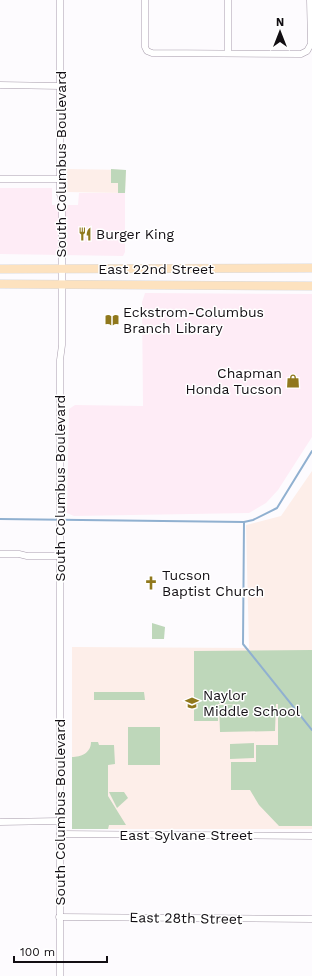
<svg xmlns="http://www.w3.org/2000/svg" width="312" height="976" viewBox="0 0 312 976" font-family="'Work Sans',sans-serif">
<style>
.commercial{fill:#feecf6}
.education{fill:#fdeee9}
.green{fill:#bed7ba}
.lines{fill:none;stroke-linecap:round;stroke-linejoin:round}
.stream{stroke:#90b0d0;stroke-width:2}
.minor-casing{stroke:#a79cab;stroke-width:7}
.major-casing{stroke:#d9d8d9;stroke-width:9}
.minor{stroke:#fff;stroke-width:6}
.major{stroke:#fde2bf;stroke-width:8}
.labels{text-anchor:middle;stroke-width:3;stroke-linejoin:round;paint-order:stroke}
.street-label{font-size:14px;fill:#120e13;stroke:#fff}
.poi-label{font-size:14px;fill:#120e13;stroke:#fff;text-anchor:start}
</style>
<rect width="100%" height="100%" fill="#fdfbfe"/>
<g class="commercial">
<polygon points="0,188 52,188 52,205 78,205 79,193 125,193 125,252 123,256 0,254"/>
<polygon points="145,293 312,294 312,437 278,490 266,503 249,513 74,516 67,513 69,409 75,405 143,406 142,302"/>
</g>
<g class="education">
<polygon points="67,169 126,170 125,193 67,192"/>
<polygon points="312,471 312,829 72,829 72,647 249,648 246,525 281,516"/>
</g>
<g class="green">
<polygon points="111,169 126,170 125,193 118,193 118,183 111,183"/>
<polygon points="152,623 165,627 164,639 152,639"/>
<polygon points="312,650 312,826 279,826 259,805 250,790 231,790 231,762 256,762 256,745 278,745 278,704 276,704 275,731 220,732 219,705 243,704 218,704 218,721 194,721 194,651"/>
<polygon points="94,692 144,692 145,700 94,700"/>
<rect x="128" y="727" width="32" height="38"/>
<path d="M 91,742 L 98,742 L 99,745 L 114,745 L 115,764 L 108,765 L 108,796 L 126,825 L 109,825 L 108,829 L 72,829 L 72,757 C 81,757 91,753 91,742 Z"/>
<polygon points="254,743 254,758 230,759 230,744"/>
<polygon points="109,792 124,792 128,798 117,808"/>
</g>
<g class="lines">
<g class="stream">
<polyline points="0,519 244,522 243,644 312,730"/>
<polyline points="244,522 253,520 277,508 312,451"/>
</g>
<g class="minor-casing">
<g id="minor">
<polyline points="145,0 145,47 147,51 152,53 301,54 307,51 311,44 310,0"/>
<polyline points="228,0 228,53"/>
<polyline points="0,85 61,86"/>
<polyline points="0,179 60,179"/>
<polyline points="0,554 19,554 27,556 60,556"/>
<polyline points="0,822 60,821"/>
<polyline points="60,834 312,836"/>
<polyline points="59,917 312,919"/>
<polyline points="60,976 60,360 62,345 62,201 60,194 60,0"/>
</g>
</g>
<g class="major-casing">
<g id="major">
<polyline points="0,269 312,268"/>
<polyline points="0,284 312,286"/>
</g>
</g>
<use href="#minor" class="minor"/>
<use href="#major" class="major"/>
</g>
<defs>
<g id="restaurant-bare" transform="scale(1.08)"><path d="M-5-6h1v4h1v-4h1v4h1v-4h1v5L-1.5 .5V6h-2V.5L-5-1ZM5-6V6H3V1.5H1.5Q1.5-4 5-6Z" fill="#90781d" stroke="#fff" stroke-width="2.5" paint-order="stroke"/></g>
<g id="library-bare" transform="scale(1.08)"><path d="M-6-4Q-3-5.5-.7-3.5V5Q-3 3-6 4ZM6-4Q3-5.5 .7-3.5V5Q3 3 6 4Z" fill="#90781d" stroke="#fff" stroke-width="2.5" paint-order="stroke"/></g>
<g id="shop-bare" transform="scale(1.08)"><path d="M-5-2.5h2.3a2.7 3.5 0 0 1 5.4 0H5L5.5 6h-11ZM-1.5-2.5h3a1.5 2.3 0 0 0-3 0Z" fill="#90781d" stroke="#fff" stroke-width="2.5" paint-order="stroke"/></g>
<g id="church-bare" transform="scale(1.08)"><path d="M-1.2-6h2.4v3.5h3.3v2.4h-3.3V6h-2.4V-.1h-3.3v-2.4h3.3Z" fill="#90781d" stroke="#fff" stroke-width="2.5" paint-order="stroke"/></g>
<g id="school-bare" transform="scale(1.08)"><path d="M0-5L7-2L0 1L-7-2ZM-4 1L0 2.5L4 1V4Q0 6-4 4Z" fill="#90781d" stroke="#fff" stroke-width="2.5" paint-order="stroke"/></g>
</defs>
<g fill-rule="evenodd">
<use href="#restaurant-bare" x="85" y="234"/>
<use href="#library-bare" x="112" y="320"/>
<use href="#shop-bare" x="293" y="381"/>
<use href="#church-bare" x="151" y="583"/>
<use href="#school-bare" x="192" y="703"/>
</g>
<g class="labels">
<g class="street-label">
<text transform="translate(61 164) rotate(-90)" y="5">South Columbus Boulevard</text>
<text x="156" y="274">East 22nd Street</text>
<text transform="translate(60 488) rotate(-90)" y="5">South Columbus Boulevard</text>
<text transform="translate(60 812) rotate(-90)" y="5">South Columbus Boulevard</text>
<text x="186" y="840">East Sylvane Street</text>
<text transform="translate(186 918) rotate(1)" y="5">East 28th Street</text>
</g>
<g class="poi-label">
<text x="96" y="239">Burger King</text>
<text x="123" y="317">Eckstrom-Columbus<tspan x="123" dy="16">Branch Library</tspan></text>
<text x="282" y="378" text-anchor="end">Chapman<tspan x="282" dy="16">Honda Tucson</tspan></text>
<text x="162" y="580">Tucson<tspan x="162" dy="16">Baptist Church</tspan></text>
<text x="203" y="700">Naylor<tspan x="203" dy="16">Middle School</tspan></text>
</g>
</g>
<g transform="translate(280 32)" stroke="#ffffff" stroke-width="3" paint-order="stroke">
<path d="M0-3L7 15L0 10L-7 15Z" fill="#120e13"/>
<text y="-6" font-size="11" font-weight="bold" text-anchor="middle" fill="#120e13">N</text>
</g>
<path d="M14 956v6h93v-6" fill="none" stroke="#120e13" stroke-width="2"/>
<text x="20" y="956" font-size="12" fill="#120e13" stroke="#ffffff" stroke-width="3" paint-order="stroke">100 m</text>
</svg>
